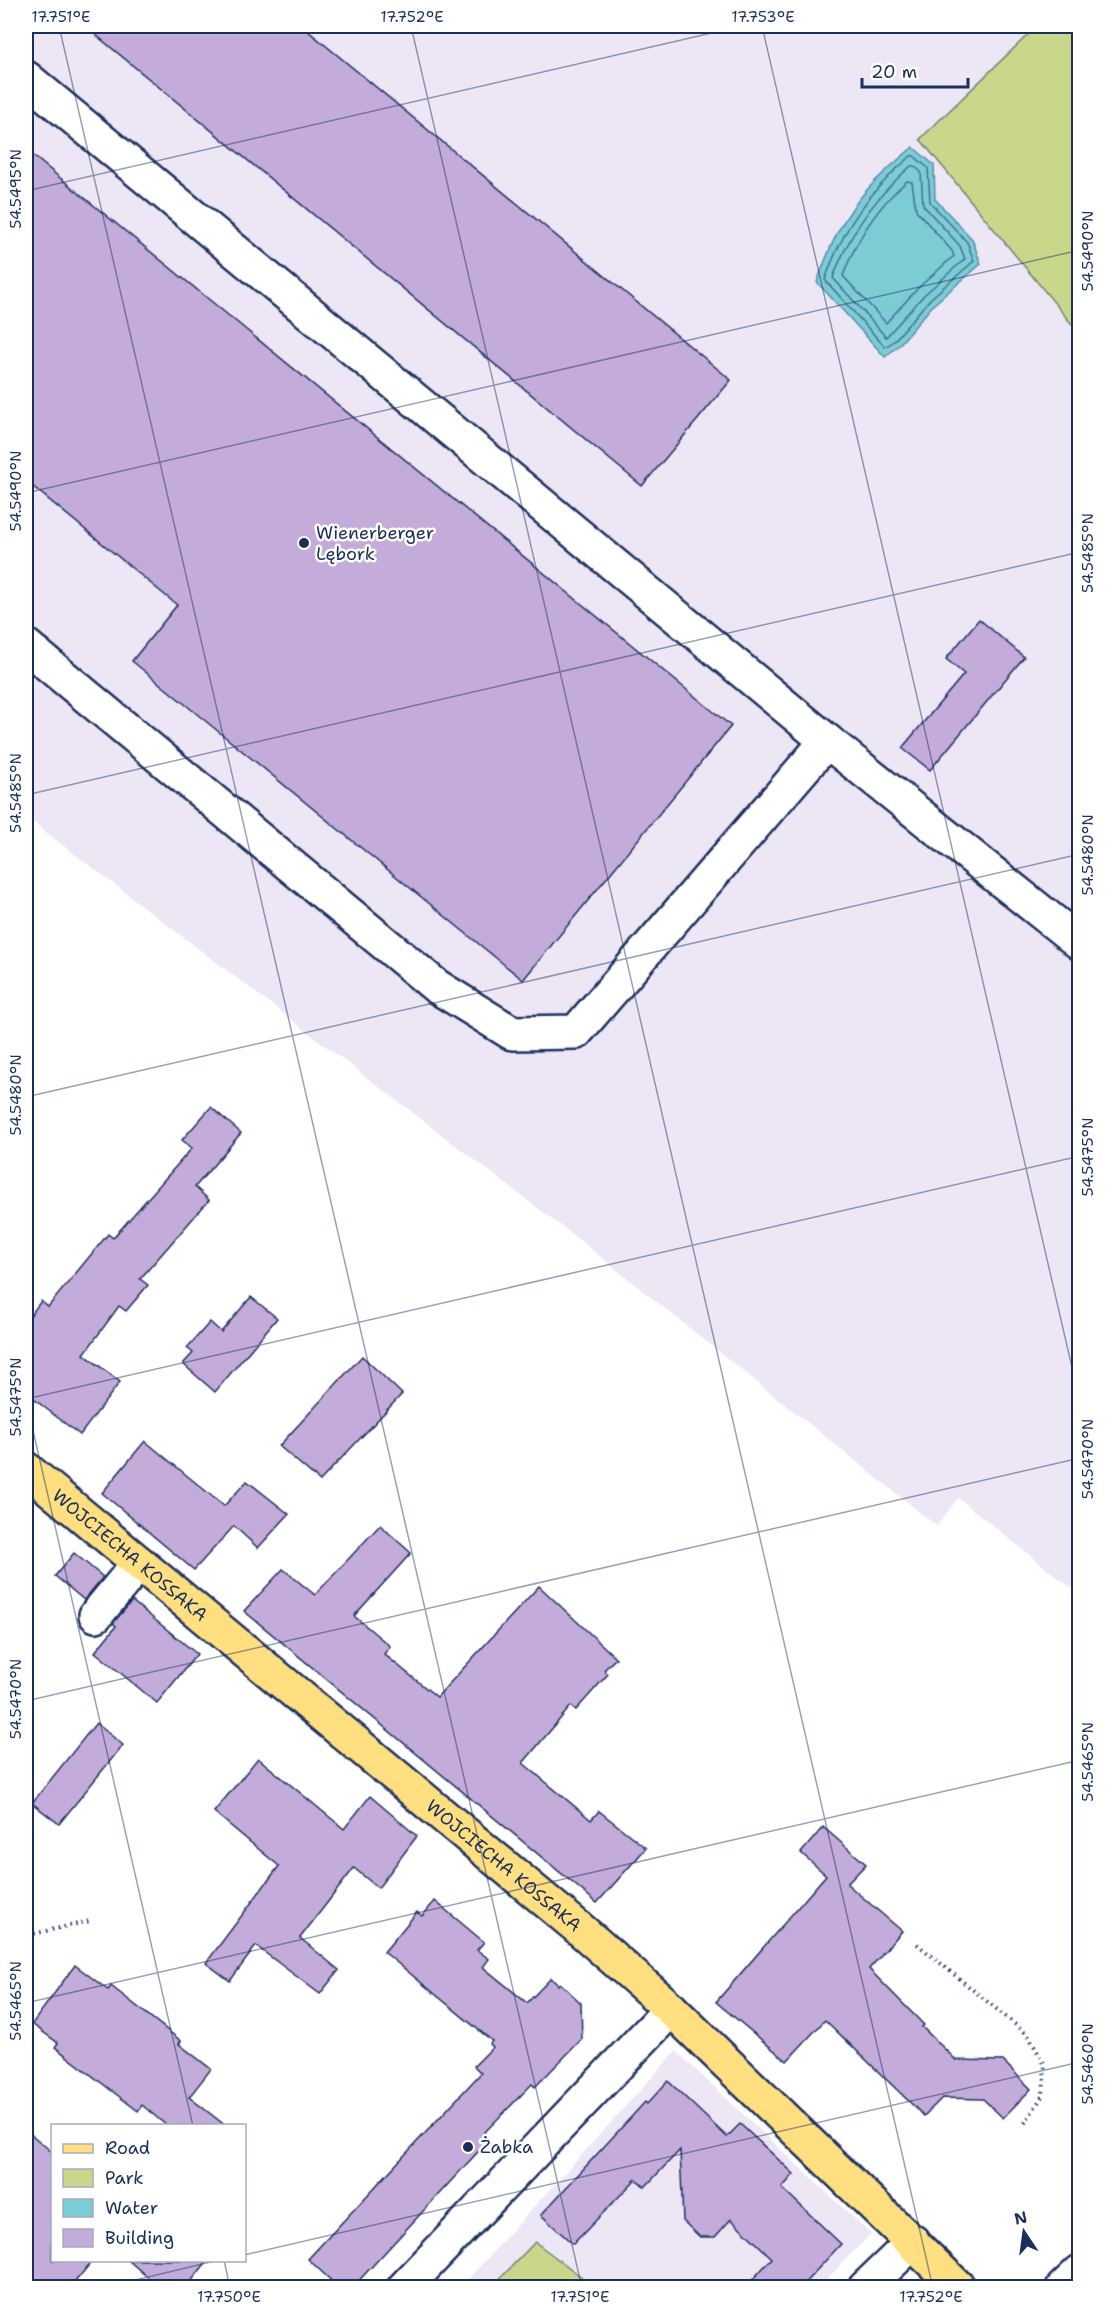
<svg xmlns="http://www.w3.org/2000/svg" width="1105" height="2313" viewBox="0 0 1105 2313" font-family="'Shantell Sans',sans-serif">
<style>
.built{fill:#ede6f4}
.green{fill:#c9d78b;stroke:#728374;stroke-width:1.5}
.water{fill:#7cccd6;stroke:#558da6;stroke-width:1.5}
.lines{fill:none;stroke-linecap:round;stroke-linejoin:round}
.shore{stroke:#426e8e;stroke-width:1.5}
.building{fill:#c3abda;stroke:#1b2f5e;stroke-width:1.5}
.minor-casing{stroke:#1b2f5e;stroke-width:38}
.major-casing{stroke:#1b2f5e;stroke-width:38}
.path{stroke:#1b2f5e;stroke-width:4;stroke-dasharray:1.5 4.5;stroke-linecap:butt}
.minor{stroke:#fff;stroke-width:33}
.major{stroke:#ffdf80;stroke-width:33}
.ticks{fill:none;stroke:#1b2f5e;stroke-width:1.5;stroke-opacity:0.45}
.poi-dot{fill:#1b2f5e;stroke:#fff;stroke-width:2}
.labels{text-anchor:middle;stroke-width:5;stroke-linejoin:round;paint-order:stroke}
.poi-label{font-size:18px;fill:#1b2f5e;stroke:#fff;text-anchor:start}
.street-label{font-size:18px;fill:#1b2f5e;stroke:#fff}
.neatline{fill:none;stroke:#1b2f5e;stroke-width:2}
.ticks-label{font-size:15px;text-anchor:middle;fill:#1b2f5e}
</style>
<rect width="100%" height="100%" fill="#fff"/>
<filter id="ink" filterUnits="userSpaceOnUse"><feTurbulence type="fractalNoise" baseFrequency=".0167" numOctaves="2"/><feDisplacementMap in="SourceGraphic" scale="12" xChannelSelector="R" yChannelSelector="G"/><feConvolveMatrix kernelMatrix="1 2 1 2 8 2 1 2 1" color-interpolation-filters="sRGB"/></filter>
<g filter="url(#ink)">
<g class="built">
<polygon points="26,26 1037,26 921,140 1079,333 1079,1594 958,1498 937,1526 573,1235 26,817"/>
<polygon points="676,2051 871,2234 819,2287 460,2288"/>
</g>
<g class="green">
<polygon points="1037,26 1079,26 1079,333 920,139"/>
<polygon points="535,2242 595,2287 492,2287"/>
</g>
<path class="water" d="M 913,147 L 934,165 L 935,199 L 972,239 L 981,264 L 934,304 L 898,346 L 885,357 L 817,282 C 825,261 833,238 846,218 C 863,190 888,168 913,147 Z"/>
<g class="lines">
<g class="shore">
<path d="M 911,156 L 914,156 L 928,168 L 930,202 L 967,242 L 974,261 L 930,299 L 894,341 L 885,347 L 825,280 C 843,227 869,192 911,156 Z"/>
<path d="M 911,166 L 914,166 L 921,172 L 923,205 L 960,246 L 965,259 L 925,294 L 886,337 L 833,278 C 849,233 875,197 911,166 Z"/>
<path d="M 907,181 L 912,182 L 916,210 L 952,251 L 954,256 L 919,287 L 886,323 L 843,276 C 856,240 878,206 907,181 Z"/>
</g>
</g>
<g class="building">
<polygon points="85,26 302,26 731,380 642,486"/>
<polygon points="26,150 731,726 523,980 132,661 177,605 26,481"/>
<polygon points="979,619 1024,657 930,770 902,748 964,674 946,659"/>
<polygon points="211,1107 241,1133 195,1187 209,1200 140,1279 148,1285 126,1311 119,1306 84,1354 120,1382 80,1435 26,1393 26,1321 41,1301 48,1307 108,1234 113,1238 192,1148 182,1140"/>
<polygon points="251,1297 277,1318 215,1392 183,1364 193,1353 187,1348 210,1322 221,1332"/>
<polygon points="362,1356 402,1394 320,1481 279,1446"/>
<polygon points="145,1441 224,1506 247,1481 289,1514 258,1548 234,1526 194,1570 102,1493"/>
<polygon points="380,1525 411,1553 354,1616 390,1646 384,1654 437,1697 539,1586 616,1658 604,1670 608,1674 576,1710 571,1706 523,1763 591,1820 599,1811 646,1848 597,1903 244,1611 283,1569 315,1595"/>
<polygon points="74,1553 103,1577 84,1600 55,1576"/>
<polygon points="132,1601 197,1654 157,1703 95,1652 116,1626 113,1623"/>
<polygon points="96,1723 123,1745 59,1824 32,1803"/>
<polygon points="258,1758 344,1829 370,1796 417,1836 378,1888 354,1868 300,1938 339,1970 320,1994 256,1946 230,1981 206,1963 279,1866 214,1812"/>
<polygon points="823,1827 866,1864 847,1884 902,1931 869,1969 924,2025 922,2027 956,2060 1003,2061 1031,2089 1003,2118 983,2099 942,2098 924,2116 825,2020 787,2061 716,2002 826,1875 801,1853"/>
<polygon points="435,1901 484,1942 477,1950 489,1959 483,1967 527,2003 551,1978 558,1985 560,1983 581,2003 582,2039 535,2087 532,2084 482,2135 488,2141 352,2288 339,2288 308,2259 481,2073 474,2066 493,2047 490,2044 492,2041 384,1952 417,1912 422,1916"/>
<polygon points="75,1965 108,1990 111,1986 181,2041 179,2044 211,2069 189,2097 226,2126 167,2126 142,2105 138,2111 55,2047 58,2043 32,2024"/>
<polygon points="668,2081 727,2137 740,2124 794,2174 782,2188 841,2244 800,2288 745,2288 772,2258 731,2219 715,2237 700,2237 683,2221 680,2150 645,2187 636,2179 573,2244 541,2215 645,2102 647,2104"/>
<polygon points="26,2130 52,2152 52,2260 93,2260 70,2288 26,2288"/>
<polygon points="128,2260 208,2260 186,2288 160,2288"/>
</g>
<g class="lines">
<g class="minor-casing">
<g id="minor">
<polyline points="26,78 827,741"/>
<polyline points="26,646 436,986 512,1033 576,1032 827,741 1080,943"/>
<polyline points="96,1615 139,1563"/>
<polyline points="404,2288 671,2009"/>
<polyline points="865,2288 913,2242"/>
<polyline points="1063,2288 1080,2272"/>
</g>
</g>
<g class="major-casing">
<g id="major">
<path id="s1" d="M 26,1469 L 581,1930 L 671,2009 L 959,2288"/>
</g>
</g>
<g class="path">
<polyline points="26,1942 33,1934 90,1921"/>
<polyline points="917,1944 1028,2035 1045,2065 1043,2095 1023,2126"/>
</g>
<use href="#minor" class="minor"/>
<use href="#major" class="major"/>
</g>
</g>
<path class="ticks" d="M 59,26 L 582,2288M 411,26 L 933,2288M 762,26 L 1080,1402M 26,191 L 742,26M 26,493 L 1080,250M 26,795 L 1080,552M 26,1097 L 1080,854M 26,1399 L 1080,1156M 26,1400 L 193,2126M 26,1701 L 1080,1458M 26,2003 L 1080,1760M 244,2255 L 1080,2062M 224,2260 L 230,2288M 102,2288 L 219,2260"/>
<g class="poi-dot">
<circle cx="304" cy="543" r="6"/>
<circle cx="468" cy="2147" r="6"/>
</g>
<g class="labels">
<g class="poi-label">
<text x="316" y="539">Wienerberger<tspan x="316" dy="21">Lębork</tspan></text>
<text x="480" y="2153">Żabka</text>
</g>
<g class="street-label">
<text dy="6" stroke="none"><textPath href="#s1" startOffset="135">WOJCIECHA KOSSAKA</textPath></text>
<text dy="6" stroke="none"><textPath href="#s1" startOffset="621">WOJCIECHA KOSSAKA</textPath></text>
</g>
</g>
<rect width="1105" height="2313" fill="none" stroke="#fff" stroke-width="66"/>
<rect x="51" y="2124" width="195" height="138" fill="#ffffff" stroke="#a4acbf" stroke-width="1.5"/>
<rect x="63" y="2144" width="30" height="9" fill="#ffdf80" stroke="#a4acbf" stroke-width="1.5"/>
<text x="105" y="2154" font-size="18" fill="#1b2f5e">Road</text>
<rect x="63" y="2169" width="30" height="18" fill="#c9d78b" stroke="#a4acbf" stroke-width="1.5"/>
<text x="105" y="2184" font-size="18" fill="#1b2f5e">Park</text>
<rect x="63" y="2199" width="30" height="18" fill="#7cccd6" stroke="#a4acbf" stroke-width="1.5"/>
<text x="105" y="2214" font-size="18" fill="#1b2f5e">Water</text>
<rect x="63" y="2229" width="30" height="18" fill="#c3abda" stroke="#a4acbf" stroke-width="1.5"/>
<text x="105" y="2244" font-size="18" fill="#1b2f5e">Building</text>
<g transform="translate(1024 2232) rotate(347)" stroke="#ffffff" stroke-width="4.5" paint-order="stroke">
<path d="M0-4.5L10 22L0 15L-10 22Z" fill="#1b2f5e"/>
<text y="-9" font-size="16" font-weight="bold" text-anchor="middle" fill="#1b2f5e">N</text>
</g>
<path d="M862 78v9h106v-9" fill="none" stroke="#1b2f5e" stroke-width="3"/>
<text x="871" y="78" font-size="18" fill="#1b2f5e" stroke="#ffffff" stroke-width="4.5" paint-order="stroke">20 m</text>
<rect x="33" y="33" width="1039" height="2247" class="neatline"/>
<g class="ticks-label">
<text x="61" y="22">17.751°E</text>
<text x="412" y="22">17.752°E</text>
<text x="763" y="22">17.753°E</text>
<text transform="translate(16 189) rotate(-90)" y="5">54.5495°N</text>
<text transform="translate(1088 251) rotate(-90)" y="5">54.5490°N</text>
<text transform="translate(16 491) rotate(-90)" y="5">54.5490°N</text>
<text transform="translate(1088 553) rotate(-90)" y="5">54.5485°N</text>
<text transform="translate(16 793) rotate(-90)" y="5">54.5485°N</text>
<text transform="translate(1088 855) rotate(-90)" y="5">54.5480°N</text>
<text transform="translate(16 1095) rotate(-90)" y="5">54.5480°N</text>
<text transform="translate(1088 1157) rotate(-90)" y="5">54.5475°N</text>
<text transform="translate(16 1397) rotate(-90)" y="5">54.5475°N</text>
<text transform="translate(1088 1459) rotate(-90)" y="5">54.5470°N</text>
<text transform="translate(16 1699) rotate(-90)" y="5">54.5470°N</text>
<text transform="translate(1088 1762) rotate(-90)" y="5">54.5465°N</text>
<text transform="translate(16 2001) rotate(-90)" y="5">54.5465°N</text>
<text transform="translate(1088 2064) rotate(-90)" y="5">54.5460°N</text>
<text x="229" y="2302">17.750°E</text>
<text x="580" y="2302">17.751°E</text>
<text x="931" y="2302">17.752°E</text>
</g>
</svg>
